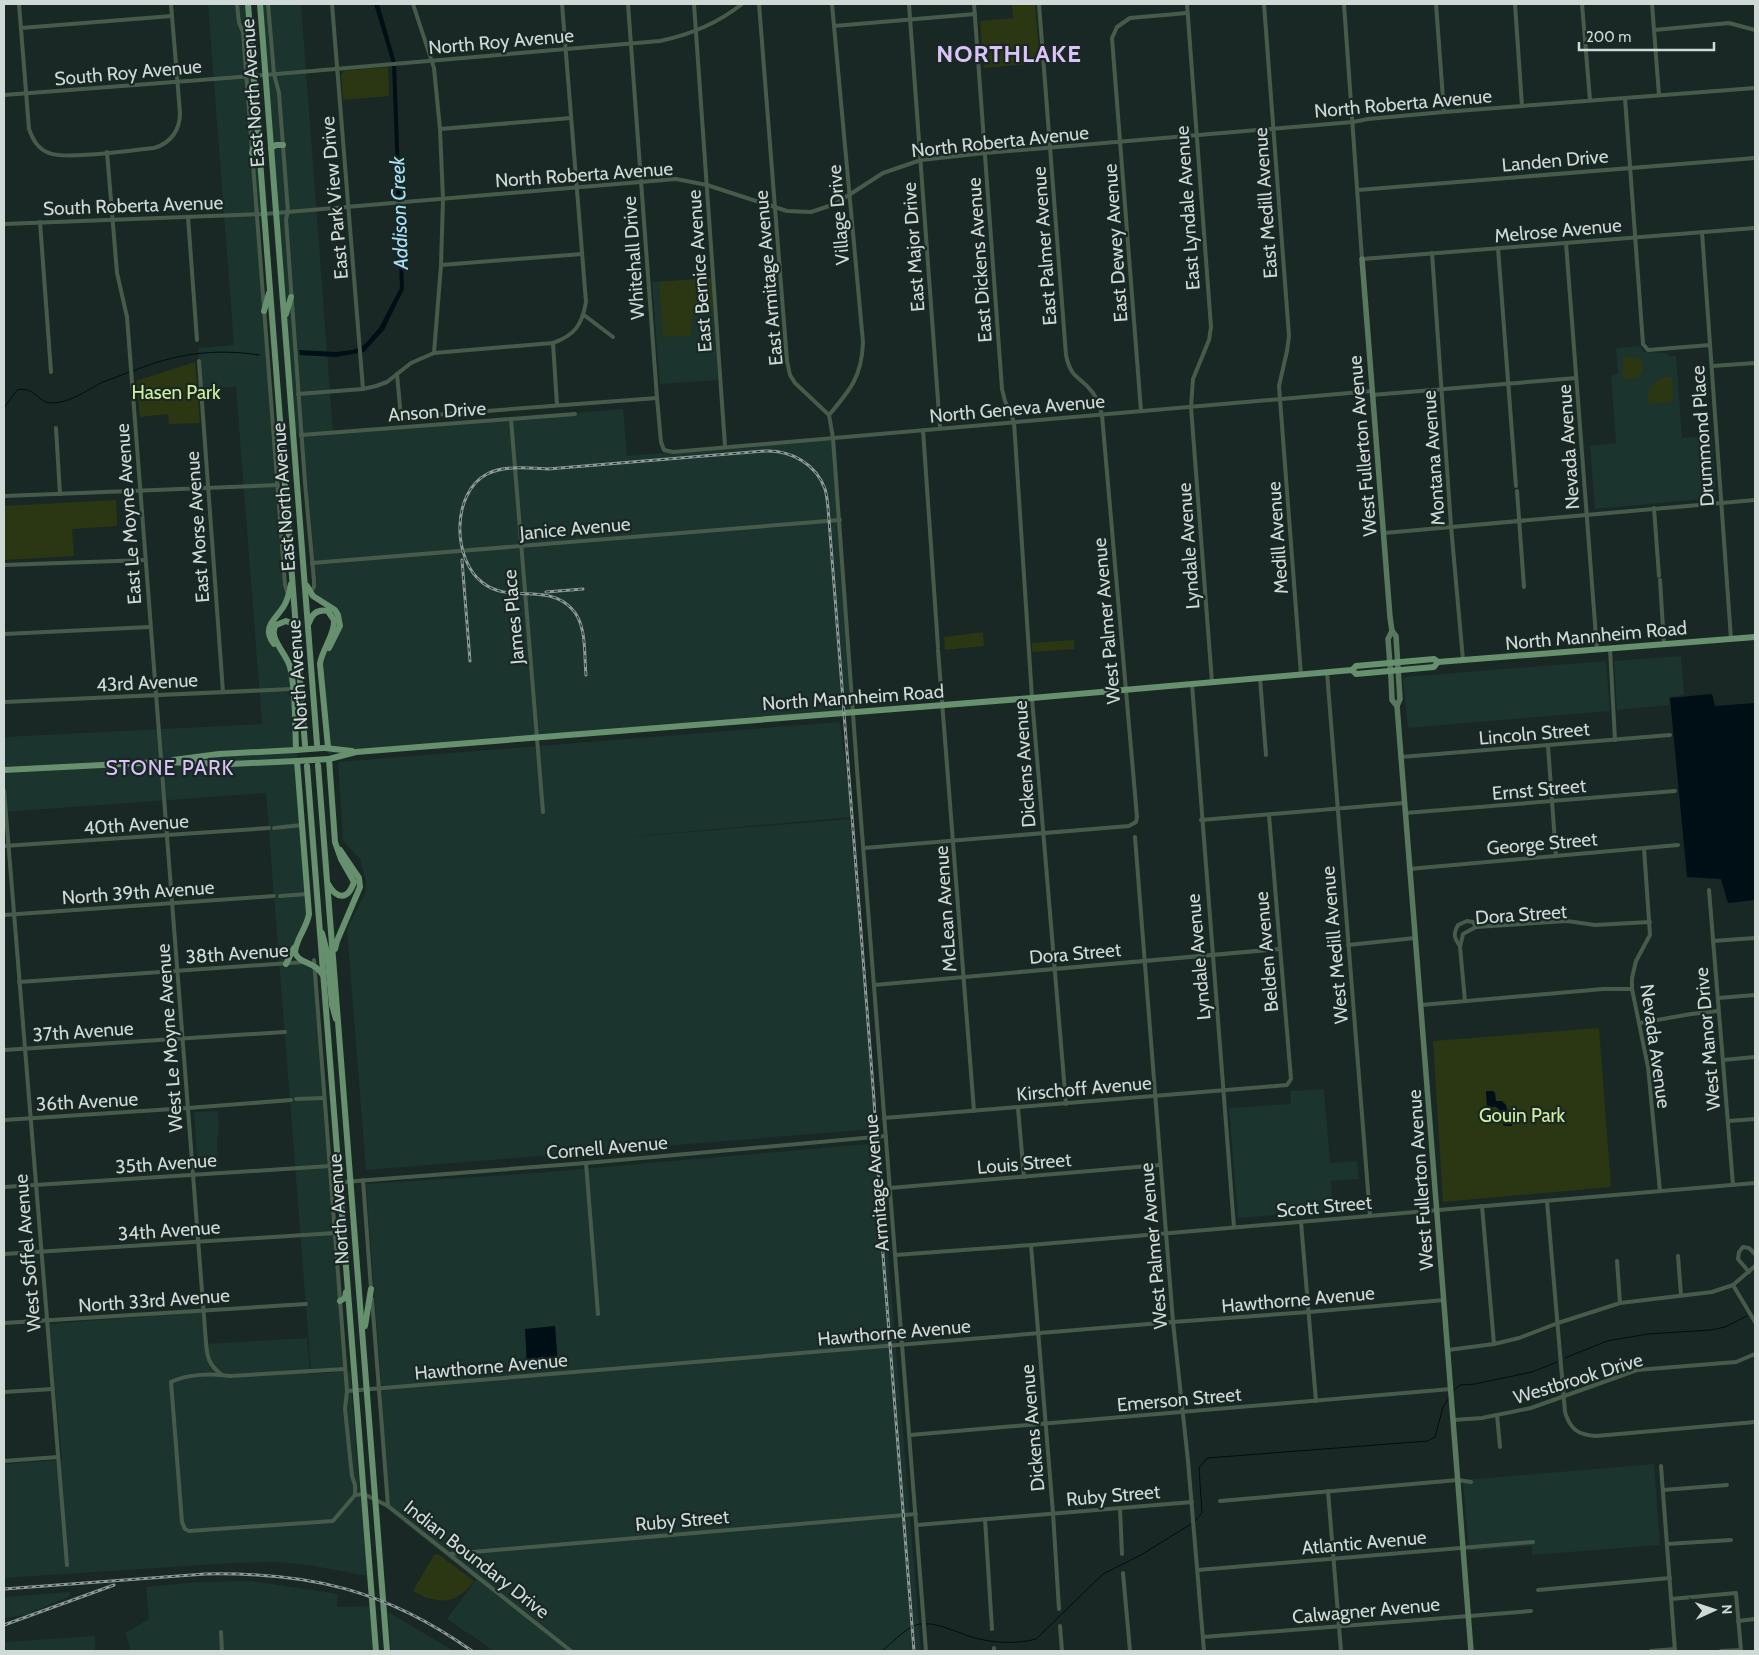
<svg xmlns="http://www.w3.org/2000/svg" width="1759" height="1655" viewBox="0 0 1759 1655" font-family="Cabin,sans-serif">
<style>
.built{fill:#1b342e}
.green{fill:#2b3613}
.water{fill:#000e16}
.lines{fill:none;stroke-linecap:round;stroke-linejoin:round}
.stream{stroke:#000e16;stroke-width:1}
.street{stroke:#475b4a;stroke-width:4}
.secondary{stroke:#59795f;stroke-width:5.5}
.primary{stroke:#67906f;stroke-width:6}
.rail-casing{stroke:#8d9996;stroke-width:3}
.rail{stroke:#192824;stroke-width:1;stroke-dasharray:4;stroke-linecap:butt}
.primary-bridge{stroke:#67906f;stroke-width:6}
.labels{text-anchor:middle;stroke-width:4.5;stroke-linejoin:round;paint-order:stroke}
.street-label{font-size:19px;fill:#cfd9d6;stroke:#192824}
.park-label{font-size:19px;fill:#d3f09d;stroke:#192824}
.water-label{font-size:20px;font-style:italic;fill:#a9e0f9;stroke:#192824}
.quarter-label{font-size:21px;letter-spacing:1px;fill:#dbc2f9;stroke:#192824}
.district-label{font-size:24px;font-weight:bold;letter-spacing:1px;fill:#dbc2f9;stroke:#192824}
</style>
<rect width="100%" height="100%" fill="#192824"/>
<g class="built">
<polygon points="208,4 248,4 264,214 257,214 285,585 288,595 270,625 289,663 292,689 309,914 286,963 308,962 314,966 345,1369 311,1371 266,793 4,812 4,737 262,724 236,387 201,389 198,348 234,345"/>
<polygon points="260,4 301,4 333,432 623,409 627,456 833,438 853,712 328,754 321,673 338,615 313,596 314,587 301,435 293,433"/>
<polygon points="711,278 718,380 660,384 652,282"/>
<polygon points="1640,346 1644,352 1666,353 1671,356 1676,356 1682,438 1712,436 1716,495 1714,498 1595,509 1590,446 1616,443 1611,376 1618,374 1616,348"/>
<polygon points="1681,656 1684,695 1669,697 1669,705 1617,710 1614,661"/>
<polygon points="1606,661 1610,711 1408,728 1403,680 1405,677"/>
<polygon points="840,722 852,817 616,838 850,819 875,1129 366,1170 347,929 365,893 366,881 360,859 343,841 338,762"/>
<polygon points="1324,1089 1330,1163 1357,1161 1359,1179 1331,1181 1333,1210 1238,1218 1229,1108 1291,1104 1290,1091"/>
<polygon points="218,1111 219,1128 217,1143 219,1166 198,1168 194,1112"/>
<polygon points="879,1143 921,1651 494,1651 447,1619 476,1580 387,1509 381,1383 366,1184 523,1174"/>
<polygon points="201,1312 204,1344 307,1338 310,1374 350,1371 367,1576 314,1566 279,1562 233,1563 4,1578 4,1464 62,1460 49,1324"/>
<polygon points="1654,1464 1660,1545 1532,1555 1532,1546 1469,1551 1463,1480"/>
<polygon points="252,1581 338,1594 337,1607 369,1606 373,1651 131,1651 125,1633 149,1619 146,1587 197,1582"/>
<polygon points="69,1592 70,1596 26,1615 4,1618 4,1597"/>
<polygon points="388,1612 454,1651 391,1651"/>
<polygon points="95,1636 95,1651 4,1651 4,1642"/>
</g>
<g class="green">
<polygon points="1012,4 1035,4 1040,63 984,68 980,21 1013,18"/>
<polygon points="388,67 389,96 343,100 341,75 344,71"/>
<polygon points="711,278 713,312 692,315 691,336 663,337 659,282"/>
<path d="M 1625,356 L 1641,359 C 1645,366 1643,374 1637,378 L 1623,380 L 1623,358 Z"/>
<polygon points="195,362 200,423 169,424 168,414 140,417 136,381"/>
<path d="M 1665,377 L 1672,377 L 1674,399 L 1671,402 L 1650,404 C 1644,391 1652,382 1665,377 Z"/>
<polygon points="116,500 117,526 72,529 74,556 4,560 4,506"/>
<polygon points="983,632 984,646 945,650 944,637"/>
<polygon points="1074,640 1074,649 1032,652 1032,643"/>
<polygon points="1599,1028 1611,1187 1443,1202 1433,1041"/>
<path d="M 438,1554 L 474,1581 C 457,1605 438,1605 413,1591 L 434,1555 Z"/>
</g>
<g class="water">
<polygon points="374,4 379,4 396,63 404,289 384,330 364,352 336,357 300,355 299,350 336,352 353,350 365,344 379,328 400,288 392,63"/>
<polygon points="1712,694 1715,706 1755,703 1755,900 1728,903 1721,879 1687,877 1670,698"/>
<polygon points="1486,1091 1493,1091 1495,1093 1496,1101 1502,1101 1506,1105 1507,1110 1511,1110 1512,1126 1505,1126 1503,1125 1502,1112 1496,1107 1487,1107"/>
<polygon points="555,1326 558,1364 527,1366 525,1329"/>
</g>
<g class="lines">
<g class="stream">
<path d="M 133,371 C 174,354 214,348 259,355"/>
<path d="M 4,408 L 17,390 C 36,386 37,403 52,403 C 71,403 86,390 103,382 C 111,379 120,376 129,372"/>
<polyline points="1755,1312 1755,1311"/>
<polyline points="1565,1358 1607,1341 1648,1334 1711,1330 1725,1327 1747,1316"/>
<polyline points="1453,1391 1460,1385 1475,1384 1532,1372 1557,1362"/>
<polyline points="1194,1522 1202,1513 1199,1468 1207,1458 1428,1441 1435,1437 1443,1407 1450,1396"/>
<path d="M 882,1651 C 892,1643 903,1630 916,1625 C 934,1619 960,1635 979,1639 C 997,1643 1018,1644 1036,1639 L 1103,1574 L 1141,1555 L 1191,1524"/>
</g>
<g class="street">
<path d="M 19,4 L 29,129 C 33,140 38,149 49,153 C 66,160 132,150 154,148 C 171,143 180,130 180,113 L 171,4"/>
<polyline points="237,4 239,23 243,32 285,585 288,594"/>
<polyline points="268,4 274,74 279,93 288,212 286,219 305,483 314,581 314,587 310,592"/>
<polyline points="332,4 363,389"/>
<polyline points="413,4 434,68 440,129 443,199 441,265 434,353"/>
<polyline points="628,4 657,398 661,442 664,450 673,452 1372,391"/>
<polyline points="694,4 725,446"/>
<polyline points="759,4 787,361 790,375 795,383 829,415 833,438 857,769 926,1651"/>
<polyline points="909,4 940,428"/>
<polyline points="974,4 1002,389 1005,401 1014,422 1032,698 1066,1104"/>
<polyline points="1187,4 1211,327 1209,340 1193,379 1191,407 1212,682"/>
<polyline points="1264,4 1289,336 1287,351 1279,386 1301,675"/>
<polyline points="1344,4 1362,259 1755,228"/>
<polyline points="1436,4 1444,112"/>
<polyline points="1515,4 1522,106"/>
<polyline points="1582,4 1590,100"/>
<polyline points="1652,4 1659,95"/>
<polyline points="834,26 975,14"/>
<polyline points="21,28 172,16"/>
<polyline points="1654,30 1729,23 1755,30"/>
<path d="M 4,95 L 265,75 L 660,41 C 689,35 718,23 742,4"/>
<polyline points="1625,98 1643,344 1648,350 1710,345"/>
<polyline points="440,129 571,118"/>
<path d="M 107,152 L 117,273 L 127,317 L 206,1343 C 207,1357 209,1365 221,1374"/>
<polyline points="1358,190 1755,158"/>
<polyline points="188,217 197,340"/>
<polyline points="40,222 51,372"/>
<polyline points="4,224 264,214 676,179 707,185 787,211 811,212 835,204 883,173 921,160 985,153 1353,122 1368,119 1444,112 1755,88"/>
<polyline points="1702,232 1731,639"/>
<polyline points="1566,243 1597,650"/>
<polyline points="1498,248 1516,486"/>
<polyline points="1432,253 1451,526 1463,660"/>
<polyline points="441,265 582,254"/>
<polyline points="584,315 613,337"/>
<polyline points="199,361 223,692"/>
<polyline points="1712,366 1755,363"/>
<polyline points="397,374 400,407 401,412 407,417 657,398"/>
<polyline points="298,394 363,389 376,386 387,382 411,363 434,353 553,343"/>
<polyline points="1372,395 1576,378"/>
<path d="M 557,405 L 553,343 C 575,335 582,325 586,302 L 562,4"/>
<polyline points="1141,411 1112,38 1117,27 1130,18 1187,13"/>
<path d="M 829,415 C 851,389 862,376 863,342 L 832,4"/>
<polyline points="511,419 543,812"/>
<polyline points="56,428 60,494"/>
<polyline points="923,430 938,647"/>
<polyline points="301,435 575,414"/>
<polyline points="1517,491 1524,587"/>
<polyline points="4,496 278,485"/>
<polyline points="1654,508 1659,576"/>
<polyline points="1384,533 1755,500"/>
<polyline points="312,563 840,520"/>
<polyline points="4,565 145,560"/>
<polyline points="1660,580 1664,644"/>
<polyline points="4,634 150,627"/>
<polyline points="1610,649 1615,740"/>
<polyline points="938,650 974,1111"/>
<polyline points="1327,672 1370,1216"/>
<polyline points="1260,678 1266,755"/>
<polyline points="1192,684 1234,1227"/>
<polyline points="4,702 292,689"/>
<polyline points="1548,746 1556,856"/>
<polyline points="1401,757 1670,735"/>
<polyline points="4,790 67,1565"/>
<polyline points="1405,813 1675,791"/>
<polyline points="1201,820 1404,803"/>
<polyline points="274,828 302,825"/>
<polyline points="1135,837 1173,1322 1188,1461 1204,1651"/>
<polyline points="4,846 269,828"/>
<path d="M 864,848 L 1129,826 L 1136,822 L 1137,817 L 1102,415 C 1100,406 1098,400 1093,393 C 1081,376 1071,380 1066,355 L 1039,4"/>
<polyline points="1644,848 1650,935 1636,961 1632,978 1632,989 1648,1067 1660,1191"/>
<polyline points="1409,869 1678,845"/>
<polyline points="1709,890 1733,1185"/>
<polyline points="280,896 308,894"/>
<polyline points="4,915 274,896"/>
<polyline points="1713,941 1755,938"/>
<polyline points="1348,945 1415,938"/>
<path d="M 1460,946 C 1454,938 1453,934 1458,925 L 1467,921 L 1473,922 L 1476,927"/>
<polyline points="314,960 347,1391 345,1409 352,1476 355,1485 355,1495"/>
<polyline points="19,982 304,962"/>
<polyline points="874,985 1279,949"/>
<polyline points="1718,998 1755,995"/>
<polyline points="1465,1001 1460,947 1463,934 1476,927 1567,921 1595,925 1650,922"/>
<polyline points="1421,1005 1603,989 1632,989"/>
<polyline points="1640,1023 1691,1014 1718,1011"/>
<polyline points="4,1050 285,1032"/>
<polyline points="1723,1060 1755,1057"/>
<polyline points="296,1099 324,1098"/>
<polyline points="1018,1108 1024,1177"/>
<polyline points="884,1118 1287,1085 1291,1079 1269,815"/>
<polyline points="4,1120 188,1108 291,1100"/>
<polyline points="1728,1121 1755,1119"/>
<polyline points="586,1163 598,1314"/>
<polyline points="363,1180 371,1289"/>
<polyline points="331,1183 586,1163 886,1136"/>
<polyline points="4,1187 330,1166"/>
<polyline points="890,1188 1160,1165"/>
<path d="M 1547,1201 L 1565,1412 C 1570,1429 1578,1435 1596,1436 L 1755,1422"/>
<polyline points="1482,1206 1494,1344"/>
<polyline points="1301,1222 1316,1401"/>
<polyline points="1031,1245 1053,1513 1059,1609"/>
<polyline points="4,1254 335,1233"/>
<polyline points="895,1255 1031,1245 1755,1183"/>
<polyline points="1678,1256 1681,1295"/>
<polyline points="1617,1261 1620,1303"/>
<polyline points="1749,1272 1738,1259 1739,1252 1743,1247 1749,1248 1755,1254"/>
<polyline points="1733,1285 1755,1322"/>
<polyline points="372,1299 388,1506"/>
<polyline points="4,1323 306,1304"/>
<polyline points="1448,1350 1494,1344 1519,1338 1558,1323 1620,1303 1712,1292 1733,1285 1755,1266"/>
<path d="M 345,1369 L 230,1376 C 213,1373 187,1374 171,1382 L 182,1522 L 185,1529 L 189,1531 L 333,1521 L 355,1495 L 364,1494 L 388,1506 L 571,1651"/>
<polyline points="347,1391 1173,1322 1309,1312 1444,1300"/>
<polyline points="4,1392 53,1389"/>
<polyline points="1497,1415 1500,1447"/>
<polyline points="1453,1420 1482,1418 1531,1408 1637,1370 1736,1362 1755,1354"/>
<polyline points="910,1435 1451,1389"/>
<polyline points="4,1461 58,1457"/>
<polyline points="1661,1466 1675,1651"/>
<polyline points="1663,1490 1727,1485"/>
<polyline points="1328,1491 1341,1651"/>
<polyline points="1220,1501 1458,1480 1471,1482"/>
<polyline points="1120,1508 1122,1554"/>
<polyline points="985,1519 992,1629"/>
<polyline points="917,1525 1192,1502"/>
<polyline points="1667,1544 1731,1540"/>
<polyline points="450,1554 916,1514"/>
<polyline points="1198,1570 1533,1542"/>
<polyline points="1123,1573 1130,1651"/>
<polyline points="1538,1590 1670,1578"/>
<polyline points="1671,1599 1736,1593 1741,1650 1721,1651"/>
<polyline points="1738,1621 1755,1619"/>
<polyline points="1060,1626 1062,1651"/>
<polyline points="221,1632 222,1651"/>
<polyline points="1203,1637 1531,1611"/>
<polyline points="994,1648 994,1651"/>
<polyline points="1651,1651 1675,1649"/>
</g>
<g class="secondary">
<path d="M 1362,259 L 1390,617 L 1392,631 L 1396,636 L 1400,699 L 1397,706 C 1421,1021 1448,1336 1471,1651"/>
<polyline points="1392,631 1388,639 1391,678 1392,700 1397,706"/>
</g>
<g class="primary">
<polyline points="248,4 305,745"/>
<polyline points="260,4 317,744"/>
<polyline points="271,148 276,145 283,145"/>
<polyline points="252,153 256,137"/>
<polyline points="264,311 269,293"/>
<polyline points="286,314 291,297"/>
<polyline points="307,586 313,596 335,610 338,615 340,626 329,648"/>
<path d="M 309,623 C 312,613 318,609 328,611 L 334,620 C 335,635 322,649 320,664 L 328,747"/>
<path d="M 274,644 C 260,626 278,618 285,604 C 288,598 290,590 291,584"/>
<polyline points="1352,670 1356,666 1434,659 1438,662 1755,637"/>
<polyline points="325,748 352,751"/>
<path d="M 173,760 L 219,754 L 296,750 C 295,725 296,690 290,667 C 287,654 267,637 276,625 L 286,621 L 291,623 L 296,632"/>
<polyline points="318,765 387,1651"/>
<polyline points="307,766 376,1651"/>
<path d="M 4,770 L 161,762 L 231,764 L 297,761 L 309,914 C 307,928 295,940 295,953 C 301,965 314,961 322,974"/>
<path d="M 328,884 C 337,900 348,900 354,882 L 341,859 L 335,842 L 329,759 L 356,752 L 1032,698 L 1352,670 L 1356,674 L 1434,667 L 1438,662"/>
<polyline points="322,933 327,952 332,1005 336,1019"/>
<polyline points="335,949 337,941 360,887 359,878 340,850"/>
<polyline points="286,964 294,948"/>
<polyline points="340,1301 345,1298 346,1292"/>
<polyline points="365,1326 371,1289"/>
</g>
<g class="rail-casing">
<g id="rail">
<polyline points="462,560 470,661"/>
<polyline points="546,592 583,589"/>
<path d="M 586,675 C 584,655 587,624 572,609 C 547,582 510,604 483,583 C 452,560 451,493 487,474 C 505,465 529,468 548,469 L 765,451 C 791,450 816,464 825,489 C 828,499 828,510 829,520 L 874,1100 L 883,1255 L 914,1651"/>
<path d="M 4,1589 L 205,1574 C 310,1572 386,1590 472,1651"/>
<polyline points="4,1625 114,1585"/>
</g>
</g>
<use href="#rail" class="rail"/>
<g class="primary-bridge">
<polyline points="296,750 323,748"/>
<polyline points="297,761 329,759"/>
</g>
</g>
<g class="labels">
<g class="street-label">
<text transform="translate(501 41) rotate(-5)" y="7">North Roy Avenue</text>
<text transform="translate(128 72) rotate(-5)" y="7">South Roy Avenue</text>
<text transform="translate(252 93) rotate(-94)" y="7">East North Avenue</text>
<text transform="translate(1403 103) rotate(-5)" y="7">North Roberta Avenue</text>
<text transform="translate(1000 141) rotate(-6)" y="7">North Roberta Avenue</text>
<text transform="translate(1555 160) rotate(-5)" y="7">Landen Drive</text>
<text transform="translate(584 174) rotate(-4)" y="7">North Roberta Avenue</text>
<text transform="translate(334 198) rotate(-95)" y="7">East Park View Drive</text>
<text transform="translate(1265 203) rotate(-94)" y="7">East Medill Avenue</text>
<text transform="translate(133 205) rotate(-2)" y="7">South Roberta Avenue</text>
<text transform="translate(1187 208) rotate(-94)" y="7">East Lyndale Avenue</text>
<text transform="translate(838 215) rotate(-95)" y="7">Village Drive</text>
<text transform="translate(1558 230) rotate(-5)" y="7">Melrose Avenue</text>
<text transform="translate(1115 243) rotate(-94)" y="7">East Dewey Avenue</text>
<text transform="translate(1044 246) rotate(-94)" y="7">East Palmer Avenue</text>
<text transform="translate(913 247) rotate(-94)" y="7">East Major Drive</text>
<text transform="translate(633 258) rotate(-94)" y="7">Whitehall Drive</text>
<text transform="translate(979 260) rotate(-94)" y="7">East Dickens Avenue</text>
<text transform="translate(699 271) rotate(-94)" y="7">East Bernice Avenue</text>
<text transform="translate(768 278) rotate(-95)" y="7">East Armitage Avenue</text>
<text transform="translate(1017 408) rotate(-5)" y="7">North Geneva Avenue</text>
<text transform="translate(437 411) rotate(-4)" y="7">Anson Drive</text>
<text transform="translate(1702 436) rotate(-94)" y="7">Drummond Place</text>
<text transform="translate(1362 446) rotate(-95)" y="7">West Fullerton Avenue</text>
<text transform="translate(1568 447) rotate(-94)" y="7">Nevada Avenue</text>
<text transform="translate(1433 458) rotate(-94)" y="7">Montana Avenue</text>
<text transform="translate(283 497) rotate(-94)" y="7">East North Avenue</text>
<text transform="translate(128 514) rotate(-94)" y="7">East Le Moyne Avenue</text>
<text transform="translate(197 527) rotate(-94)" y="7">East Morse Avenue</text>
<text transform="translate(575 528) rotate(-5)" y="7">Janice Avenue</text>
<text transform="translate(1277 538) rotate(-94)" y="7">Medill Avenue</text>
<text transform="translate(1188 546) rotate(-94)" y="7">Lyndale Avenue</text>
<text transform="translate(513 617) rotate(-95)" y="7">James Place</text>
<text transform="translate(1106 621) rotate(-95)" y="7">West Palmer Avenue</text>
<text transform="translate(1596 635) rotate(-5)" y="7">North Mannheim Road</text>
<text transform="translate(297 675) rotate(-94)" y="7">North Avenue</text>
<text transform="translate(147 682) rotate(-3)" y="7">43rd Avenue</text>
<text transform="translate(853 697) rotate(-4)" y="7">North Mannheim Road</text>
<text transform="translate(1534 733) rotate(-5)" y="7">Lincoln Street</text>
<text transform="translate(1024 764) rotate(-94)" y="7">Dickens Avenue</text>
<text transform="translate(1539 789) rotate(-5)" y="7">Ernst Street</text>
<text transform="translate(136 824) rotate(-4)" y="7">40th Avenue</text>
<text transform="translate(1542 843) rotate(-5)" y="7">George Street</text>
<text transform="translate(138 892) rotate(-4)" y="7">North 39th Avenue</text>
<text transform="translate(945 909) rotate(-94)" y="7">McLean Avenue</text>
<text transform="translate(1521 914) rotate(-4)" y="7">Dora Street</text>
<text transform="translate(1334 945) rotate(-95)" y="7">West Medill Avenue</text>
<text transform="translate(1266 952) rotate(-95)" y="7">Belden Avenue</text>
<text transform="translate(237 953) rotate(-4)" y="7">38th Avenue</text>
<text transform="translate(1075 953) rotate(-5)" y="7">Dora Street</text>
<text transform="translate(1198 957) rotate(-95)" y="7">Lyndale Avenue</text>
<text transform="translate(83 1031) rotate(-4)" y="7">37th Avenue</text>
<text transform="translate(169 1038) rotate(-94)" y="7">West Le Moyne Avenue</text>
<text transform="translate(1707 1039) rotate(-95)" y="7">West Manor Drive</text>
<text transform="translate(1656 1046) rotate(82)" y="7">Nevada Avenue</text>
<text transform="translate(1084 1088) rotate(-5)" y="7">Kirschoff Avenue</text>
<text transform="translate(87 1101) rotate(-3)" y="7">36th Avenue</text>
<text transform="translate(607 1147) rotate(-5)" y="7">Cornell Avenue</text>
<text transform="translate(166 1163) rotate(-4)" y="7">35th Avenue</text>
<text transform="translate(1024 1163) rotate(-5)" y="7">Louis Street</text>
<text transform="translate(1420 1180) rotate(-94)" y="7">West Fullerton Avenue</text>
<text transform="translate(876 1183) rotate(-95)" y="7">Armitage Avenue</text>
<text transform="translate(1324 1206) rotate(-5)" y="7">Scott Street</text>
<text transform="translate(338 1209) rotate(-94)" y="7">North Avenue</text>
<text transform="translate(169 1230) rotate(-4)" y="7">34th Avenue</text>
<text transform="translate(1153 1246) rotate(-95)" y="7">West Palmer Avenue</text>
<text transform="translate(27 1253) rotate(-95)" y="7">West Soffel Avenue</text>
<text transform="translate(1298 1299) rotate(-5)" y="7">Hawthorne Avenue</text>
<text transform="translate(154 1300) rotate(-4)" y="7">North 33rd Avenue</text>
<text transform="translate(894 1332) rotate(-5)" y="7">Hawthorne Avenue</text>
<text transform="translate(491 1366) rotate(-5)" y="7">Hawthorne Avenue</text>
<text transform="translate(1578 1378) rotate(-17)" y="7">Westbrook Drive</text>
<text transform="translate(1179 1399) rotate(-5)" y="7">Emerson Street</text>
<text transform="translate(1032 1428) rotate(-95)" y="7">Dickens Avenue</text>
<text transform="translate(1113 1495) rotate(-5)" y="7">Ruby Street</text>
<text transform="translate(682 1520) rotate(-5)" y="7">Ruby Street</text>
<text transform="translate(1364 1542) rotate(-5)" y="7">Atlantic Avenue</text>
<text transform="translate(477 1559) rotate(38)" y="7">Indian Boundary Drive</text>
<text transform="translate(1366 1610) rotate(-5)" y="7">Calwagner Avenue</text>
</g>
<g class="park-label">
<text x="176" y="399">Hasen Park</text>
<text x="1522" y="1122">Gouin Park</text>
</g>
<g class="water-label">
<text transform="translate(399 213) rotate(-92)" y="7">Addison Creek</text>
</g>
<g class="quarter-label">
<text x="170" y="775">STONE PARK</text>
</g>
<g class="district-label">
<text x="1009" y="62">NORTHLAKE</text>
</g>
</g>
<rect width="1759" height="1655" fill="none" stroke="#cfd9d6" stroke-width="10"/>
<g transform="translate(1714 1610) rotate(87)" stroke="#192824" stroke-width="4" paint-order="stroke">
<path d="M0-4L9 19L0 12L-9 19Z" fill="#cfd9d6"/>
<text y="-8" font-size="14" font-weight="bold" text-anchor="middle" fill="#cfd9d6">N</text>
</g>
<path d="M1579 42v8h135v-8" fill="none" stroke="#cfd9d6" stroke-width="2.5"/>
<text x="1586" y="42" font-size="15" fill="#cfd9d6" stroke="#192824" stroke-width="4" paint-order="stroke">200 m</text>
</svg>
